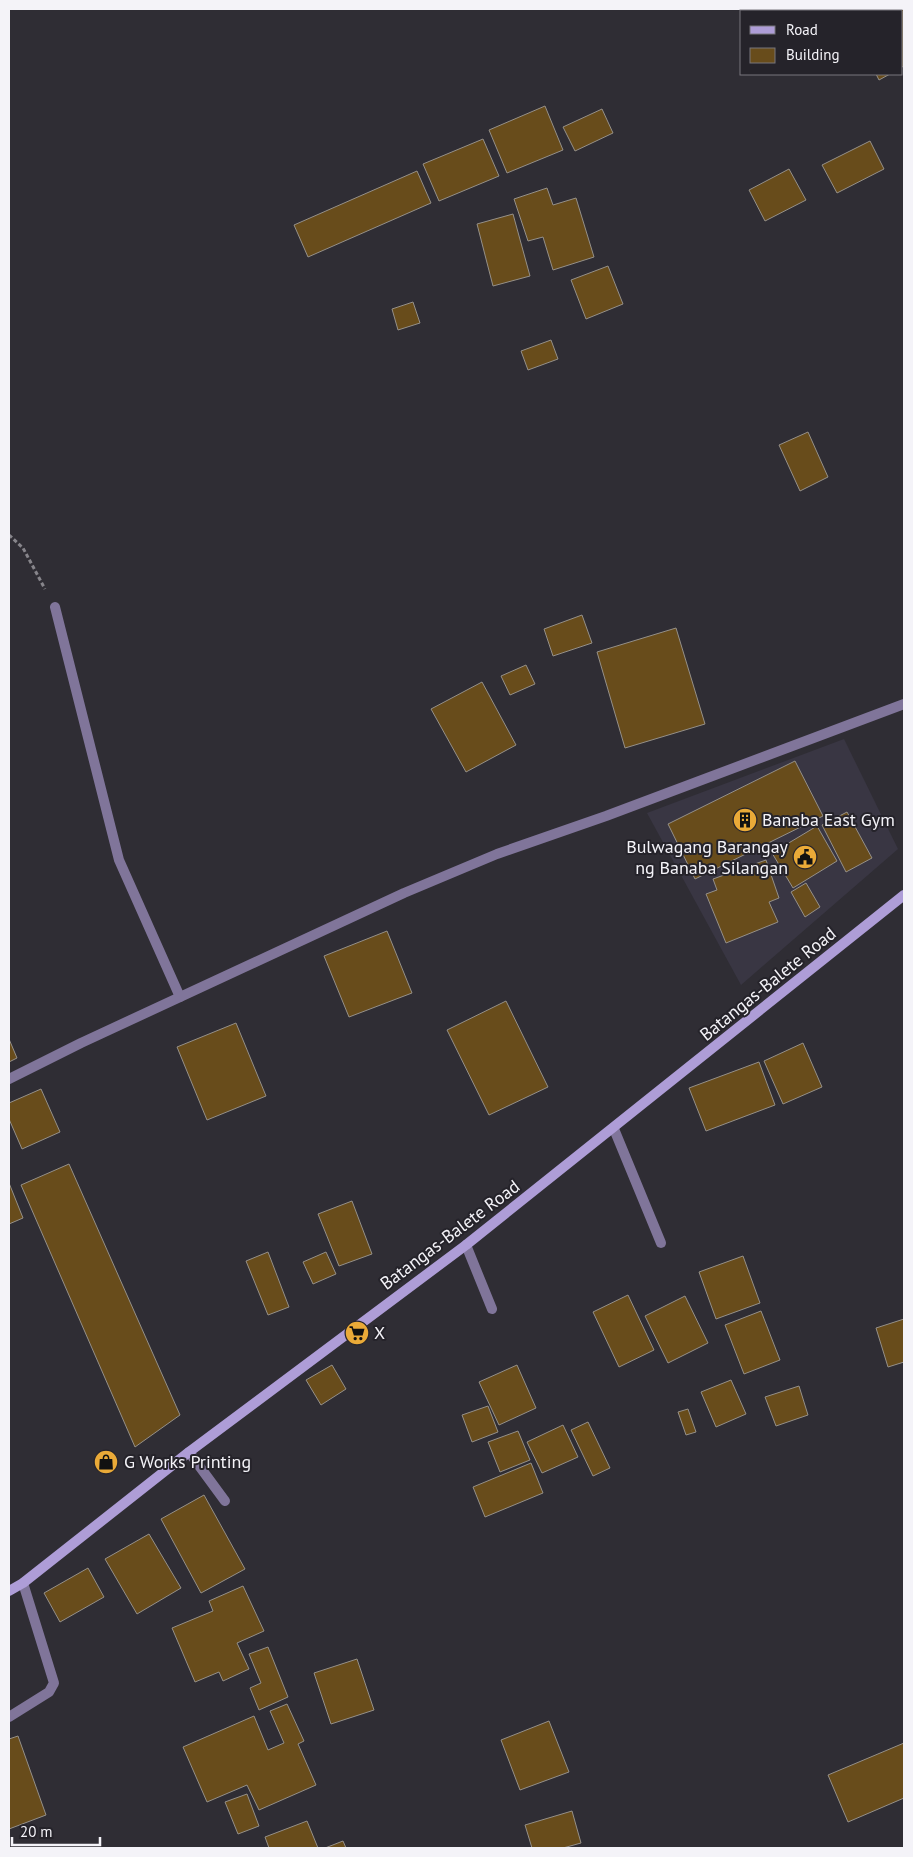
<svg xmlns="http://www.w3.org/2000/svg" width="913" height="1857" viewBox="0 0 913 1857" font-family="'PT Sans',sans-serif">
<style>
.built{fill:#393643}
.building{fill:#684c1b;stroke:#959089}
.lines{fill:none;stroke-linecap:round;stroke-linejoin:round}
.path{stroke:#87858b;stroke-width:3;stroke-dasharray:4 2.5;stroke-linecap:butt}
.service{stroke:#80759a;stroke-width:10}
.minor{stroke:#80759a;stroke-width:10}
.secondary{stroke:#ae9dd7;stroke-width:10}
.labels{text-anchor:middle;stroke-width:4;stroke-linejoin:round;paint-order:stroke}
.poi-label{font-size:18px;fill:#f4f3f8;stroke:#25232a;text-anchor:start}
.street-label{font-size:18px;fill:#f4f3f8;stroke:#25232a}
</style>
<rect width="100%" height="100%" fill="#2f2d34"/>
<polygon class="built" points="844,739 898,849 741,985 647,813"/>
<g class="building">
<polygon points="876,9 904,9 904,66 902,67 902,11 871,11"/>
<polygon points="876,74 890,74 879,80"/>
<polygon points="545,106 563,150 507,173 489,130"/>
<polygon points="602,109 613,133 575,151 563,127"/>
<polygon points="483,139 499,176 439,201 423,164"/>
<polygon points="870,141 884,169 837,193 822,165"/>
<polygon points="789,169 806,200 765,221 749,190"/>
<polygon points="417,171 431,203 308,257 294,225"/>
<polygon points="547,188 553,205 576,198 594,257 553,270 543,237 528,241 514,199"/>
<polygon points="513,214 530,276 493,286 477,224"/>
<polygon points="608,266 623,304 586,319 571,280"/>
<polygon points="413,302 420,323 398,330 392,309"/>
<polygon points="551,340 558,359 528,370 521,351"/>
<polygon points="808,432 828,477 800,491 779,445"/>
<polygon points="582,615 592,643 553,656 544,629"/>
<polygon points="676,628 705,724 625,748 597,652"/>
<polygon points="526,665 535,684 510,695 501,676"/>
<polygon points="482,682 516,745 466,772 431,709"/>
<polygon points="795,761 823,816 695,879 668,824"/>
<polygon points="847,812 872,858 846,872 822,825"/>
<polygon points="817,826 837,861 793,888 772,853"/>
<polygon points="766,860 779,898 769,902 778,922 726,943 706,894 717,890 713,879"/>
<polygon points="806,883 820,907 805,917 791,892"/>
<polygon points="387,931 412,993 349,1017 324,956"/>
<polygon points="506,1001 548,1087 489,1115 447,1030"/>
<polygon points="236,1023 266,1096 207,1120 177,1047"/>
<polygon points="9,1039 17,1058 9,1062"/>
<polygon points="803,1043 822,1087 783,1104 764,1061"/>
<polygon points="759,1062 775,1105 706,1131 689,1088"/>
<polygon points="41,1089 60,1132 22,1149 9,1119 9,1103"/>
<polygon points="69,1164 180,1415 135,1447 21,1185"/>
<polygon points="9,1183 23,1218 9,1224"/>
<polygon points="352,1201 372,1254 339,1266 318,1214"/>
<polygon points="268,1252 289,1307 268,1315 246,1261"/>
<polygon points="326,1252 336,1274 313,1284 303,1262"/>
<polygon points="743,1256 760,1303 716,1319 699,1272"/>
<polygon points="628,1295 654,1350 619,1367 593,1312"/>
<polygon points="685,1296 708,1343 668,1363 645,1316"/>
<polygon points="761,1311 780,1360 744,1374 725,1325"/>
<polygon points="904,1319 904,1362 888,1367 876,1328"/>
<polygon points="332,1365 346,1389 321,1405 306,1380"/>
<polygon points="517,1365 536,1408 499,1425 479,1382"/>
<polygon points="731,1380 746,1414 716,1427 701,1392"/>
<polygon points="799,1386 808,1415 776,1426 765,1397"/>
<polygon points="488,1406 498,1432 472,1442 462,1415"/>
<polygon points="688,1409 696,1432 686,1435 678,1412"/>
<polygon points="588,1422 610,1468 593,1476 571,1430"/>
<polygon points="563,1425 578,1457 542,1473 527,1442"/>
<polygon points="518,1431 530,1460 500,1472 488,1442"/>
<polygon points="531,1463 543,1493 485,1517 473,1487"/>
<polygon points="204,1495 245,1569 201,1593 161,1519"/>
<polygon points="149,1534 181,1588 137,1614 105,1559"/>
<polygon points="88,1568 104,1597 60,1622 44,1593"/>
<polygon points="243,1586 264,1631 237,1643 249,1669 223,1681 219,1672 195,1682 172,1628 213,1611 209,1601"/>
<polygon points="268,1647 288,1697 259,1710 250,1688 261,1683 249,1654"/>
<polygon points="357,1659 374,1710 331,1724 314,1673"/>
<polygon points="287,1704 304,1741 298,1744 316,1785 259,1810 247,1785 207,1802 183,1747 254,1716 268,1750 284,1743 270,1711"/>
<polygon points="549,1721 569,1772 520,1790 501,1740"/>
<polygon points="18,1736 46,1815 9,1829 9,1739"/>
<polygon points="904,1743 904,1798 848,1822 828,1775"/>
<polygon points="247,1794 259,1826 238,1834 225,1802"/>
<polygon points="572,1811 581,1843 563,1848 532,1848 525,1825"/>
<polygon points="307,1821 318,1848 269,1848 265,1837"/>
<polygon points="343,1841 346,1848 325,1848"/>
</g>
<g class="lines">
<polyline class="path" points="9,535 23,548 45,589"/>
<g class="service">
<polyline points="614,1129 661,1243"/>
<polyline points="466,1245 492,1309"/>
<polyline points="189,1452 225,1501"/>
</g>
<g class="minor">
<polyline points="55,607 119,860 180,997"/>
<polyline points="9,1079 81,1043 404,893 497,854 606,816 904,704"/>
<polyline points="9,1717 49,1692 54,1683 23,1583"/>
</g>
<polyline class="secondary" points="9,1591 23,1583 189,1452 466,1245 904,895"/>
</g>
<defs>
<g id="building-disc" transform="scale(1.25)"><circle r="9.5" fill="#eaaa38" stroke="#25232a"/><path d="M-4-6H4V6H1V3H-1V6H-4ZM-2.5-4.3h1.7v1.8h-1.7ZM.8-4.3h1.7v1.8H.8ZM-2.5-1h1.7V.8h-1.7ZM.8-1h1.7V.8H.8Z" fill="#111"/></g>
<g id="civic-disc" transform="scale(1.25)"><circle r="9.5" fill="#eaaa38" stroke="#25232a"/><path d="M-.6-6.5H3V-4.5H.6V-3L4-1V1h2V6H-6V1h2V-1L-.6-3ZM-1.2 2.5V6h2.4V2.5Z" fill="#111"/></g>
<g id="supermarket-disc" transform="scale(1.25)"><circle r="9.5" fill="#eaaa38" stroke="#25232a"/><path d="M-6-5.5h2.5l.6 2H6L4.5 2H-2.5L-4.4-4H-6ZM-1.5 3.2a1.3 1.3 0 1 0 .1 0ZM3 3.2a1.3 1.3 0 1 0 .1 0Z" fill="#111"/></g>
<g id="shop-disc" transform="scale(1.25)"><circle r="9.5" fill="#eaaa38" stroke="#25232a"/><path d="M-5-2.5h2.3a2.7 3.5 0 0 1 5.4 0H5L5.5 6h-11ZM-1.5-2.5h3a1.5 2.3 0 0 0-3 0Z" fill="#111"/></g>
</defs>
<g fill-rule="evenodd">
<use href="#building-disc" x="745" y="820"/>
<use href="#civic-disc" x="805" y="857"/>
<use href="#supermarket-disc" x="357" y="1333"/>
<use href="#shop-disc" x="106" y="1462"/>
</g>
<g class="labels">
<g class="poi-label">
<text x="762" y="826">Banaba East Gym</text>
<text x="788" y="853" text-anchor="end">Bulwagang Barangay<tspan x="788" dy="21">ng Banaba Silangan</tspan></text>
<text x="374" y="1339">X</text>
<text x="124" y="1468">G Works Printing</text>
</g>
<g class="street-label">
<text transform="translate(768 984) rotate(-39)" y="6">Batangas-Balete Road</text>
<text transform="translate(450 1235) rotate(-37)" y="6">Batangas-Balete Road</text>
</g>
</g>
<rect width="913" height="1857" fill="none" stroke="#f4f3f8" stroke-width="20"/>
<rect x="740" y="10" width="162" height="65" fill="#25232a" stroke="#78767c"/>
<rect x="750" y="26" width="25" height="8" fill="#ae9dd7" stroke="#78767c"/>
<text x="786" y="35" font-size="15" fill="#f4f3f8">Road</text>
<rect x="750" y="48" width="25" height="15" fill="#684c1b" stroke="#78767c"/>
<text x="786" y="60" font-size="15" fill="#f4f3f8">Building</text>
<path d="M12 1837v8h88v-8" fill="none" stroke="#f4f3f8" stroke-width="2.5"/>
<text x="20" y="1837" font-size="15" fill="#f4f3f8" stroke="#25232a" stroke-width="4" paint-order="stroke">20 m</text>
</svg>
